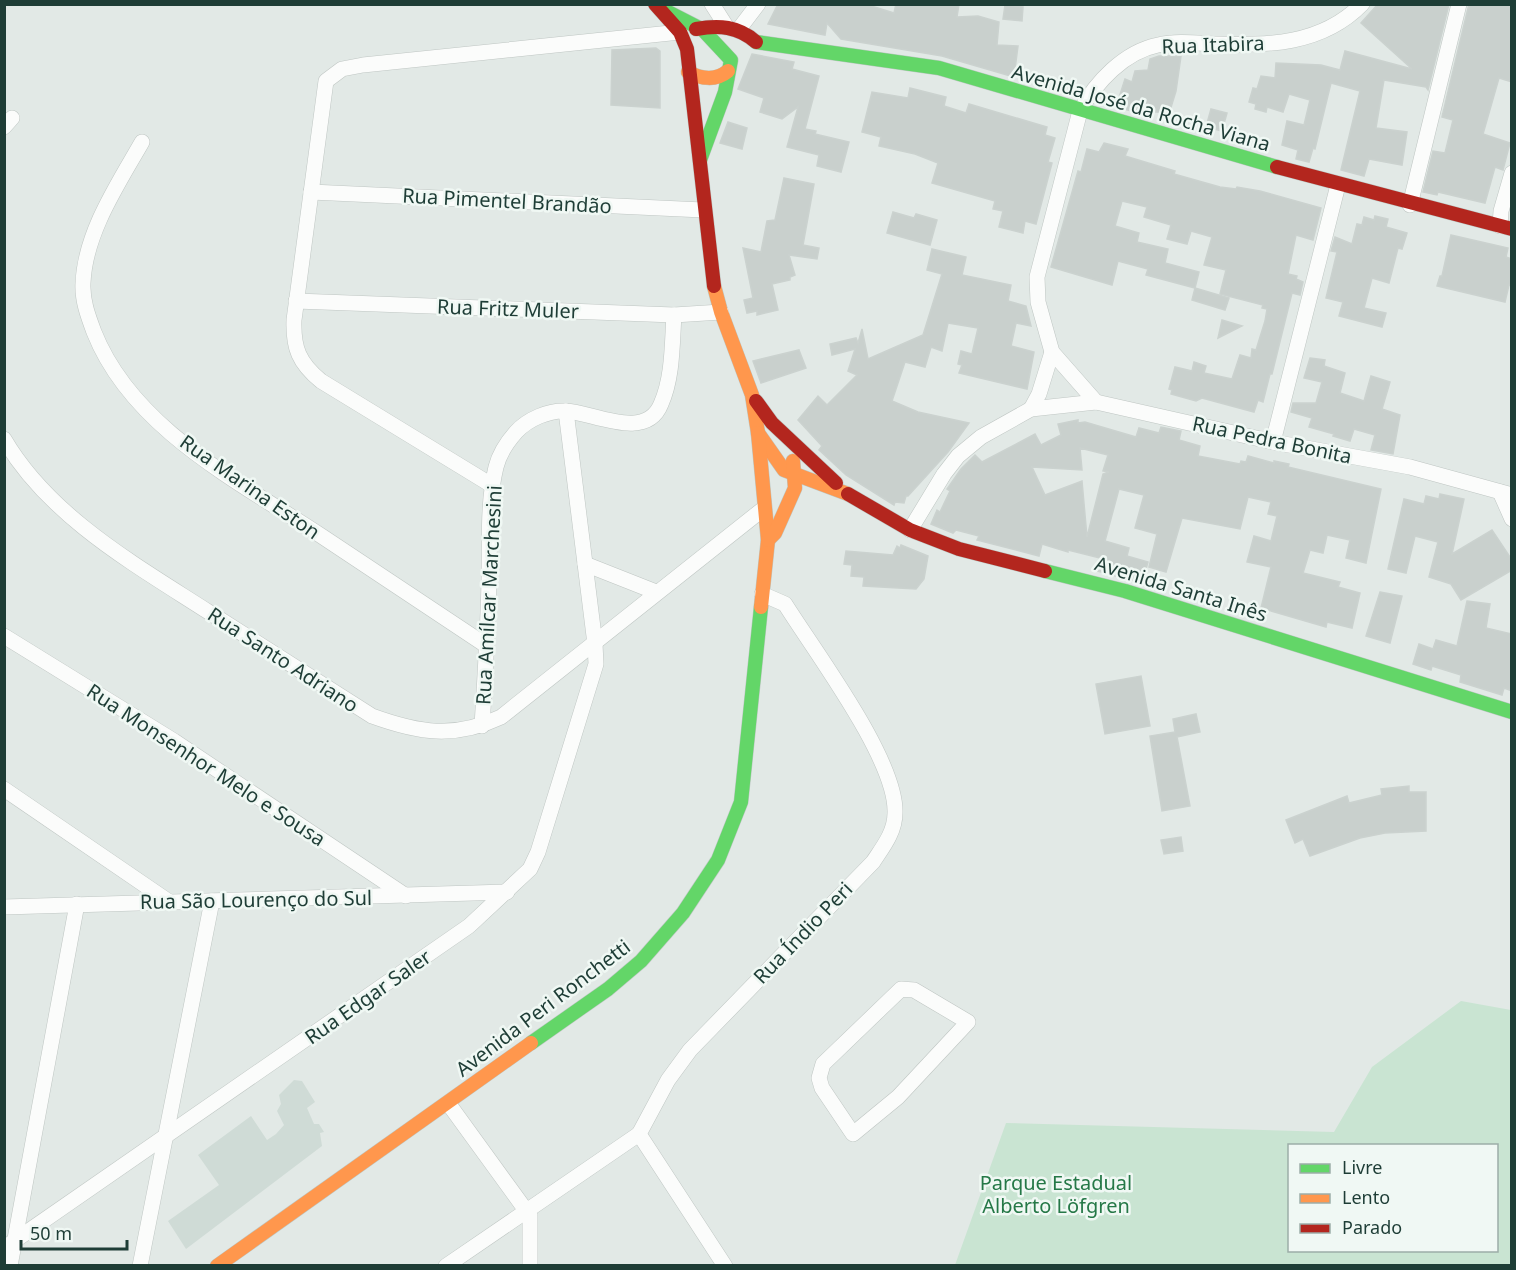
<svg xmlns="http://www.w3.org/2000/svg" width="1516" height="1270" viewBox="0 0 1516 1270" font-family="'Noto Sans',sans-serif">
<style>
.built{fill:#cfdbd6}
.green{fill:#c9e4d2;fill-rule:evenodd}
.building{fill:#c9d0cd;stroke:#cbd2cf;stroke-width:1.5;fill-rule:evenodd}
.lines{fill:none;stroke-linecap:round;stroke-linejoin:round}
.street-casing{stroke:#bfc6c3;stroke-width:16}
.fast-casing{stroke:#bdc7c3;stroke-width:15}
.slow-casing{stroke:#bdc7c3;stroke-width:15}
.jam-casing{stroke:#bdc7c3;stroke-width:15}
.street{stroke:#fbfcfb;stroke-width:15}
.fast{stroke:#63d668;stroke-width:14}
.slow{stroke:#ff974d;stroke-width:14}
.jam{stroke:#b3261e;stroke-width:14}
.labels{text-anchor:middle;stroke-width:5;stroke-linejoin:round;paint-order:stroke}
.street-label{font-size:20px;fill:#1e3d36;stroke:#f0f8f4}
.park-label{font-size:20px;fill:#257847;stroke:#f0f8f4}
</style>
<rect width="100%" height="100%" fill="#e2e9e6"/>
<polygon class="built" points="294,1080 302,1081 315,1102 307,1108 314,1124 319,1124 324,1132 320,1133 322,1146 186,1249 168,1221 219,1185 198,1155 251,1116 267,1140 276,1134 284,1125 277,1111 281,1104 279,1095"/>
<path class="green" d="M 1461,1001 L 1511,1010 L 1511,1265 L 955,1265 L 1006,1123 L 1334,1132 L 1372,1067 ZM 1290,1146 L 1496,1146 L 1496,1250 L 1290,1250 Z"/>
<g class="building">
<polygon points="778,4 865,4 894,13 896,4 959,4 957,17 978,16 999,22 997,45 1018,46 1014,77 942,56 841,39 827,23 825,35 768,24"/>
<polygon points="1378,4 1449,4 1428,90 1426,87 1384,80 1376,128 1407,132 1402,165 1369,159 1364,176 1341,170 1360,91 1331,83 1315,149 1313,148 1309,162 1296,159 1298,150 1282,145 1287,121 1304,125 1310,100 1289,94 1283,112 1267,107 1266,112 1255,109 1256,104 1249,102 1253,88 1257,89 1261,76 1275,78 1276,63 1321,65 1340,70 1345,51 1412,69 1361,23"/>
<polygon points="1469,4 1512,4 1512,82 1499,78 1483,134 1510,143 1503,170 1495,167 1485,203 1438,192 1437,195 1423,192 1433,151 1445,153 1453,120 1442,117"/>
<polygon points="1005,5 1023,7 1022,21 1003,19"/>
<polygon points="656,48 660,51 660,108 611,105 612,50"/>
<polygon points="752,54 794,62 792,69 819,76 805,129 816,131 815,134 849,142 841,172 817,166 819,155 787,147 798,107 782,119 760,112 764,98 738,89"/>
<polygon points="1159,56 1181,56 1176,91 1169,114 1144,110 1143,114 1116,107 1125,79 1132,82 1135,71 1148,70 1150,59"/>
<polygon points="910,88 946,97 944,106 966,113 969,104 1047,127 1045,135 1055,138 1048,162 1052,163 1036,224 1025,221 1023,233 999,227 1003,211 993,209 995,201 932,183 938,163 915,154 879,146 881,137 862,132 872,92 908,98"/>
<polygon points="1211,109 1227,113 1222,131 1206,127"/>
<polygon points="728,122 747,128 742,149 720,143"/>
<polygon points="1104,143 1128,149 1125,156 1175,171 1174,174 1220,187 1236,189 1237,187 1260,191 1321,208 1313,240 1296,235 1288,274 1297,276 1296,279 1303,282 1300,295 1292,293 1272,374 1270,374 1263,402 1258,400 1254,412 1202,398 1196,401 1171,394 1172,390 1169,389 1175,367 1192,371 1194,362 1206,366 1204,373 1232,379 1240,355 1251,358 1252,349 1256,350 1265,321 1267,309 1262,308 1263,305 1220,294 1226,270 1204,265 1212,237 1191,231 1187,244 1167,239 1171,225 1144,217 1147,207 1122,201 1115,226 1139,233 1137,242 1168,249 1165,263 1199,272 1195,288 1146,275 1148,269 1118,261 1112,285 1051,267 1078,171 1081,172 1087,149 1099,152"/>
<polygon points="784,178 814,184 803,245 819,248 817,259 789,255 795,275 790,277 790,280 772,284 778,310 757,315 757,311 747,313 744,300 753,298 743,248 761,252 767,221 775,220"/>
<polygon points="893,212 914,218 916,214 937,220 930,245 887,233"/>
<polygon points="1375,216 1388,219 1386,227 1407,233 1402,249 1398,248 1389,283 1372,278 1364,308 1386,313 1382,327 1339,316 1343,302 1326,298 1337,252 1331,251 1335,237 1352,244 1357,224 1362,225 1364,217 1374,220"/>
<polygon points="1451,235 1508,248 1506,257 1512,259 1512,286 1509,285 1505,302 1437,286 1440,276 1442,276"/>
<polygon points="932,249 966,257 962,275 1011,285 1008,301 1026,306 1031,326 1016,323 1011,346 1034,352 1027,389 959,373 962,365 958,364 961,351 972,354 978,328 948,323 942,351 931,347 925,367 905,362 892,401 918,412 969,423 948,452 908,496 906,496 904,503 895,502 894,505 846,475 819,450 822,446 798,420 818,396 827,405 857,375 848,371 855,349 832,355 830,344 856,338 858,343 862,329 868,359 923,335 942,274 927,270"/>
<polygon points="1195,288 1229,298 1225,310 1192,300"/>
<polygon points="1222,320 1242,326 1218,338"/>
<polygon points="799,350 806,368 761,383 753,361"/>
<polygon points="1310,358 1325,360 1324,366 1345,373 1340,393 1364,401 1371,376 1390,382 1382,409 1400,415 1393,454 1371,450 1375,435 1354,429 1350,441 1333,436 1334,434 1309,427 1312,418 1291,412 1293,403 1316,403 1322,382 1304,378"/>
<path d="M 1078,420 L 1078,423 L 1085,422 L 1136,437 L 1139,428 L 1159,433 L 1161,427 L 1181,431 L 1179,440 L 1200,446 L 1198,456 L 1240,464 L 1241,461 L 1246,462 L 1248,456 L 1274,463 L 1274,461 L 1289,464 L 1288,467 L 1381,489 L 1366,563 L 1346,558 L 1350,540 L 1327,535 L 1323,553 L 1310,550 L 1303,573 L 1340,582 L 1338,587 L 1360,593 L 1352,628 L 1327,622 L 1326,627 L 1261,608 L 1271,567 L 1247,562 L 1254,536 L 1271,541 L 1277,516 L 1268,514 L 1271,502 L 1248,497 L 1240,529 L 1182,518 L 1166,572 L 1149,567 L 1157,534 L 1135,528 L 1144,495 L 1119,489 L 1105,541 L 1129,548 L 1127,556 L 1148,562 L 1142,583 L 1097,571 L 1100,558 L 1068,550 L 1068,552 L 1042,544 L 1039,556 L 977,540 L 979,536 L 956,530 L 953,533 L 931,524 L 937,510 L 940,512 L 950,491 L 947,489 L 961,469 L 975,455 L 982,462 L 1035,434 L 1041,445 L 1061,435 L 1058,424 ZM 1080,448 L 1108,455 L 1103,471 L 1109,472 L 1103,474 L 1087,537 L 1082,481 L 1045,495 L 1032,467 L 1082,470 Z"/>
<polygon points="1440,494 1464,499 1452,554 1492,530 1512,560 1512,570 1461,600 1451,584 1429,577 1438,542 1415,536 1406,573 1388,569 1404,499 1424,504 1426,496 1439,499"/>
<polygon points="901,545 928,556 924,579 916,589 863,586 864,577 851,576 852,565 844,564 846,551 893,555 897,546 900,548"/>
<polygon points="1380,592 1402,596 1390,643 1366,636"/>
<polygon points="1467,601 1490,604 1486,628 1512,634 1512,691 1504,688 1502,695 1460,682 1461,675 1432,666 1431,670 1413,664 1419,644 1433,649 1436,640 1457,646"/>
<polygon points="1141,676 1150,726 1105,734 1096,684"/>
<polygon points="1196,714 1200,732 1177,737 1190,806 1162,811 1150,736 1175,732 1173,719"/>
<polygon points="1409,786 1409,792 1426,792 1426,831 1385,833 1360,838 1310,856 1303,839 1295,843 1286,820 1347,796 1349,803 1382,795 1381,789"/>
<polygon points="1181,837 1183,851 1164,854 1161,840"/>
</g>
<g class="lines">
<g class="street-casing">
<g id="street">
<polyline points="712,4 726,26"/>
<polyline points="739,29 758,4"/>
<polyline points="4,127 12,118"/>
<path d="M 142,142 C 118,184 85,233 83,283 C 82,300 88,316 94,332 C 132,428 238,481 320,535 C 376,572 431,609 487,646"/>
<polyline points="311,192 703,210"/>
<polyline points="1410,205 1459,4"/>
<polyline points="1500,226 1501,211 1512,173"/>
<polyline points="296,301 674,315 721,312"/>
<path d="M 1096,402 L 1052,352 L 1038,302 L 1037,277 L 1080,111 C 1096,82 1124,52 1158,45 C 1176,41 1194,43 1213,44 C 1267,46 1322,45 1362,4"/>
<polyline points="1031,409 1039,394 1052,352"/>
<path d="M 4,439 C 49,516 134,564 207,611 C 262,646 317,681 372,716 C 419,733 454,739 501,717 L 763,509"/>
<polyline points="1273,442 1338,185"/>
<path d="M 493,486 L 321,381 C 299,363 293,348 294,320 L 326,81 L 342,69 L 363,65 L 680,32"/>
<polyline points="1500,492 1512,519"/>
<polyline points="910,530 944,474 958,456 981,437 1031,409 1096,402 1273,442 1410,467 1512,495"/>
<polyline points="585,564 656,592"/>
<polyline points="4,636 174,741 406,896"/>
<path d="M 482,726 C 485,678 488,629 489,581 C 490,543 487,504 496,467 C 499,455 508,441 516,432 C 528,419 549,410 566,411 C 592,412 646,442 661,404 C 673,377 672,344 674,315"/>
<polyline points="4,789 168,901"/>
<polyline points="4,907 507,892"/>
<polygon points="901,989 914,990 968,1022 898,1097 853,1134 822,1088 819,1078 823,1064"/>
<polyline points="448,1103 530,1216 530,1266"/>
<polyline points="4,1248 469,926 530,869 538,852 596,664 595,644 566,411"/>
<polyline points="10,1266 77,904"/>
<polyline points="140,1266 212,901"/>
<polyline points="446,1266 639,1134"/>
<path d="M 725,1266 L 639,1134 L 668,1080 L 690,1050 L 873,862 C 883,847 895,832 895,813 C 897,760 815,652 785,604 L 762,594"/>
</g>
</g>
<g class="fast-casing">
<g id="fast">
<polyline points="666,11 703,30 731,60 725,92 700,160"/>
<polyline points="756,42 939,68 1277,167"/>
<polyline points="1045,571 1125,591 1512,712"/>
<polyline points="531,1043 608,989 641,961 683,913 718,860 741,802 761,607"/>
</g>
</g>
<g class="slow-casing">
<g id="slow">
<path d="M 688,72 C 701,79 716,81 728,71"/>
<polyline points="714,286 721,312 752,395 758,433 784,470 848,494"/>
<polyline points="758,433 768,540 761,607"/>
<polyline points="768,540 775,533 795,488 793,461"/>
<polyline points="217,1266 531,1043"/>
</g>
</g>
<g class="jam-casing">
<g id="jam">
<polyline points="655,4 680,32 687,49 714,286"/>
<path d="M 696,29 C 719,25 738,26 756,42"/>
<polyline points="1277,167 1512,229"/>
<polyline points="756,401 772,423 836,483"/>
<polyline points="848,494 910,530 959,549 1045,571"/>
</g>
</g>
<use href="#street" class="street"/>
<use href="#fast" class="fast"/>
<use href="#slow" class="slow"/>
<use href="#jam" class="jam"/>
</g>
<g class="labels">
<g class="street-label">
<text transform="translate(1213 45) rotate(-2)" y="7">Rua Itabira</text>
<text transform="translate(1141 108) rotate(16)" y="7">Avenida José da Rocha Viana</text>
<text transform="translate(507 201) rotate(3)" y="7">Rua Pimentel Brandão</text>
<text transform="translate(508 309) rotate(2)" y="7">Rua Fritz Muler</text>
<text transform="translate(1272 440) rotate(12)" y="7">Rua Pedra Bonita</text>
<text transform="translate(250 487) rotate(35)" y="7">Rua Marina Eston</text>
<text transform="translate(1181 589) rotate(17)" y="7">Avenida Santa Inês</text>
<text transform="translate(489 595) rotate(-87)" y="7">Rua Amílcar Marchesini</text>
<text transform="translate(283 660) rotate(33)" y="7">Rua Santo Adriano</text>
<text transform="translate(206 765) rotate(33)" y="7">Rua Monsenhor Melo e Sousa</text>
<text transform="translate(256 900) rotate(-1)" y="7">Rua São Lourenço do Sul</text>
<text transform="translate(803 933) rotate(-46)" y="7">Rua Índio Peri</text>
<text transform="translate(368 997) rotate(-35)" y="7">Rua Edgar Saler</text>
<text transform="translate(543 1008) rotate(-37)" y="7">Avenida Peri Ronchetti</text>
</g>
<g class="park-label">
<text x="1056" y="1190">Parque Estadual<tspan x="1056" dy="23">Alberto Löfgren</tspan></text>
</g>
</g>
<rect width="1516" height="1270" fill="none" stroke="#1e3d36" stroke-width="12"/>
<rect x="1288" y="1144" width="210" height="108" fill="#f0f8f4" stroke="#9cada8" stroke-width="1.5"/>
<rect x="1300" y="1164" width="30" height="9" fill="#63d668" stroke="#9cada8" stroke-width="1.5"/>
<text x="1342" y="1174" font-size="18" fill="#1e3d36">Livre</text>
<rect x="1300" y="1194" width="30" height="9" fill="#ff974d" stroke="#9cada8" stroke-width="1.5"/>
<text x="1342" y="1204" font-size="18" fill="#1e3d36">Lento</text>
<rect x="1300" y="1224" width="30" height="9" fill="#b3261e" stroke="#9cada8" stroke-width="1.5"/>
<text x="1342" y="1234" font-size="18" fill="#1e3d36">Parado</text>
<path d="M21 1240v9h106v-9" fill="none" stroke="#1e3d36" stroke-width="3"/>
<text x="30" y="1240" font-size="18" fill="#1e3d36" stroke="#f0f8f4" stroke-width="4.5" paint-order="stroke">50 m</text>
</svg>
